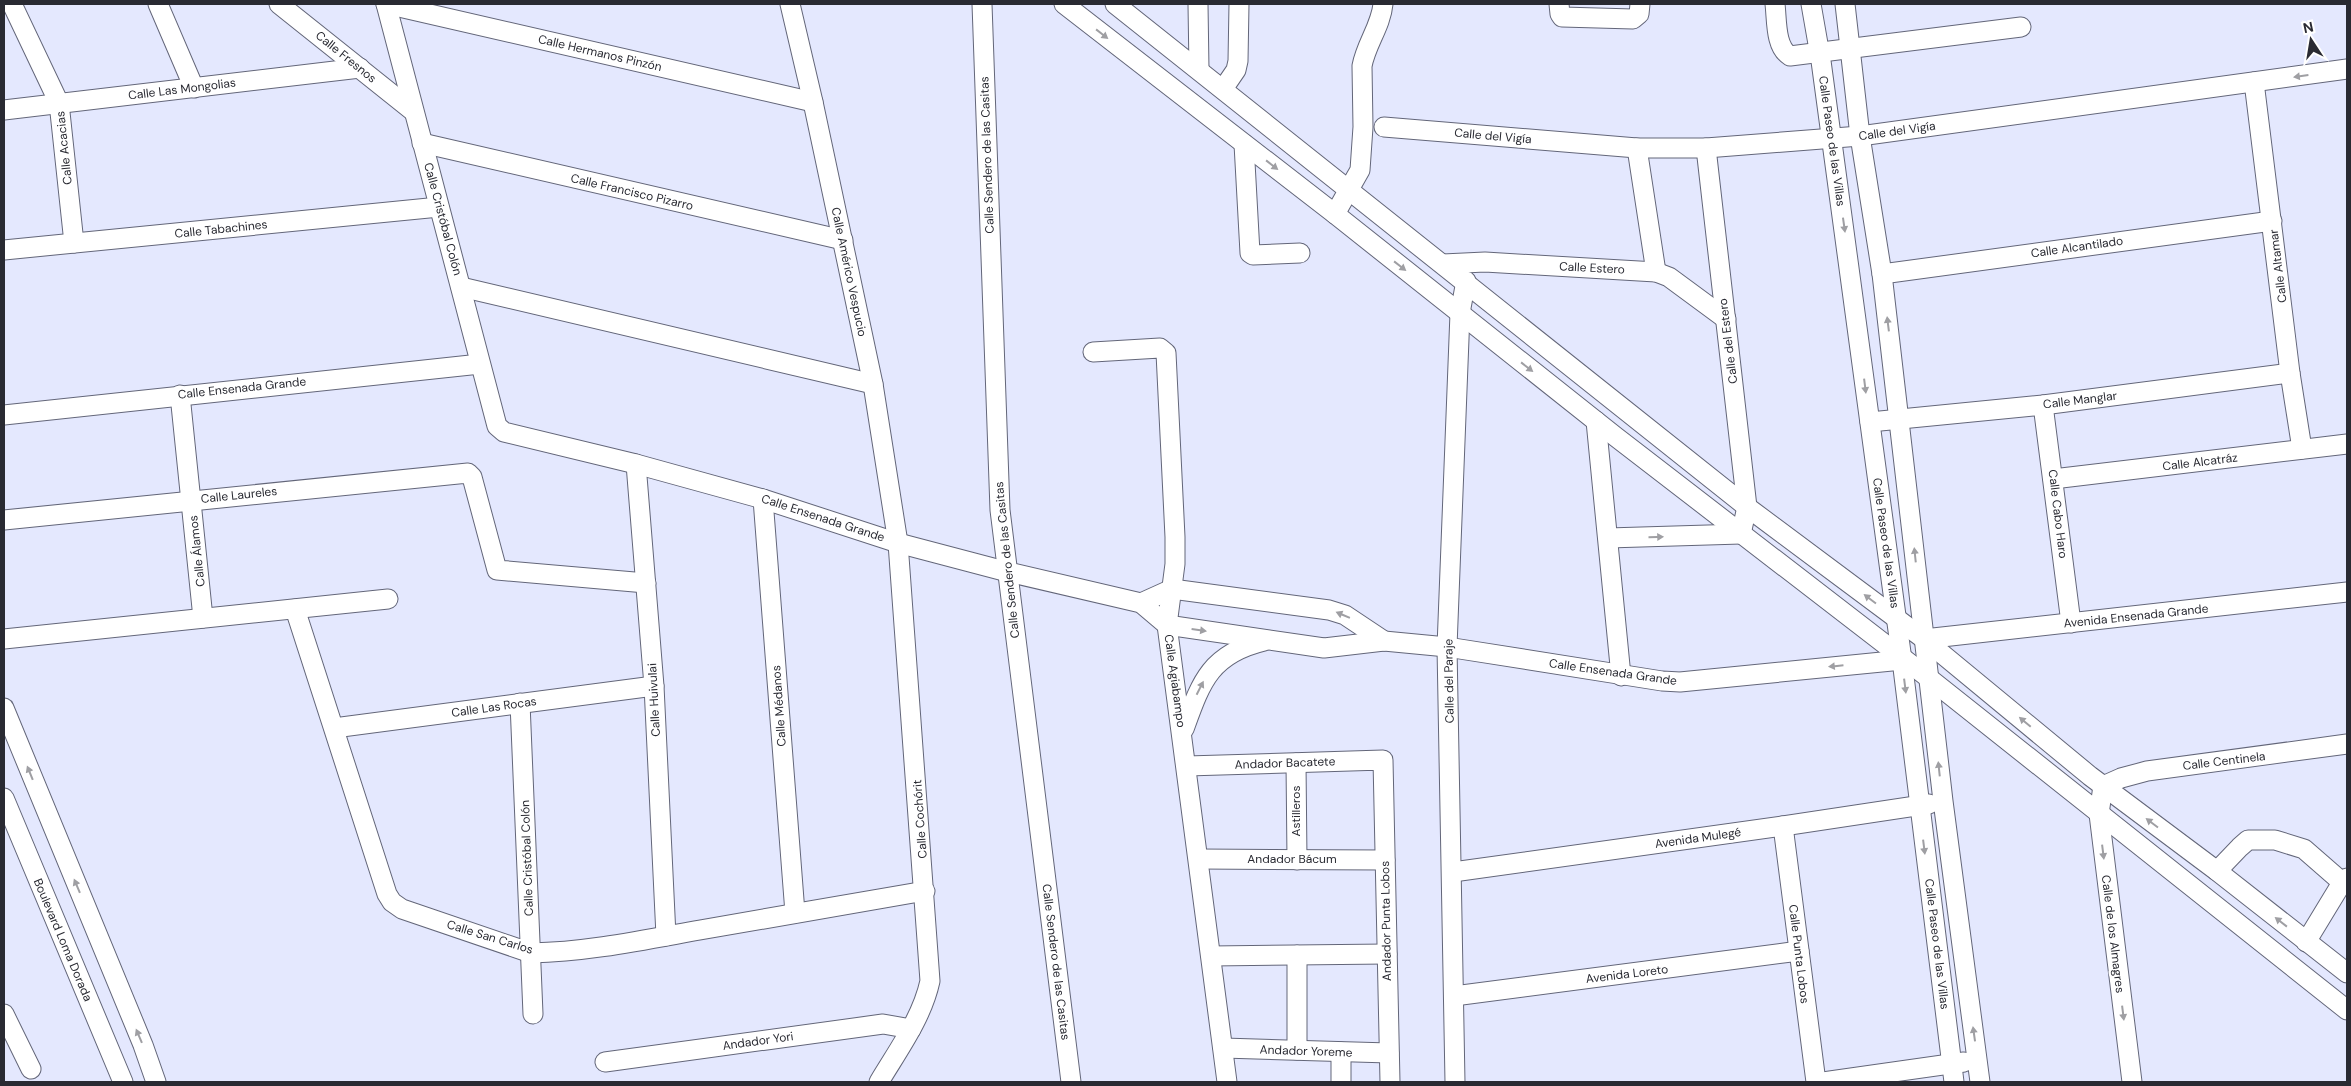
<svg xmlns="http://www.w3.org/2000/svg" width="2351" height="1086" viewBox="0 0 2351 1086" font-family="'DM Sans',sans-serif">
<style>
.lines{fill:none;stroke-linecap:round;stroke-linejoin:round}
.minor-casing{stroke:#636679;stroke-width:21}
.minor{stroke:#fff;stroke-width:19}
.oneway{fill:#9f9fa3}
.labels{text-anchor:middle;stroke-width:4.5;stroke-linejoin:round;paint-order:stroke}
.street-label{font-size:12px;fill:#292a32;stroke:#fff}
</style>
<rect width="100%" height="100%" fill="#e4e8fe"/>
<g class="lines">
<g class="minor-casing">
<g id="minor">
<polyline points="12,4 59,103 74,243"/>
<polyline points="158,4 194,88"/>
<polyline points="279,4 413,111"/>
<polyline points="386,4 497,426 504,432 636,464 763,499 898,543 1008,572 1141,603 1167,625 1324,648 1384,641 1447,647 1662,681 1680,682 1902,660"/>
<polyline points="386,4 813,102"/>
<path d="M 790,4 L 813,102 L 873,384 L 898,543 L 930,981 C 922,1018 898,1050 879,1082"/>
<polyline points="982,4 1000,510 1071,1082"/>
<polyline points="1064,4 1335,214 1616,437 1930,679 2347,1010"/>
<polyline points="1115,4 1747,507 1924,639 2090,776 2217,871 2347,973"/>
<polyline points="1198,4 1199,70"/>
<polyline points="1559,4 1560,14 1562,17 1633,19 1639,14 1640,4"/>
<path d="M 1775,4 C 1777,20 1775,47 1790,56 L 2021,27"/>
<polyline points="1811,4 1821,61 1902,660 1954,1082"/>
<polyline points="1845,4 1860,136 1882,274 1943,801 1980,1082"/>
<polyline points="2254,82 2290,373 2302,449"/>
<polyline points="1223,89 1236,70 1238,61 1239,4"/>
<polyline points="4,110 360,68"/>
<polyline points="1384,127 1637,148 1706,148 1860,136 2347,69"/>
<polyline points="422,143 843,240"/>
<polyline points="1244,144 1250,253 1253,255 1300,253"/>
<polyline points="1637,148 1656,272"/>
<path d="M 1335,214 L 1360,170 L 1363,127 L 1362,66 C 1366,44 1381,26 1383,4"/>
<polyline points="4,250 439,207"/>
<polyline points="1443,264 1485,262 1656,272 1669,277 1726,319"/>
<polyline points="1882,274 2272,221"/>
<polyline points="461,287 873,384"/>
<polyline points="1093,352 1160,348 1166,353 1175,537 1175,564 1167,625 1227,1082"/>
<polyline points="180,395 203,618"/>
<polyline points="2043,405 2071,623"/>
<polyline points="4,415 480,364"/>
<polyline points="1596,421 1621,676"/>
<polyline points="1870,422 2043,405 2290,373"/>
<polyline points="636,464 654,686 666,936"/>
<polyline points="2053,479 2347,444"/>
<polyline points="763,499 795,913"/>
<polyline points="4,520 468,473 472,477 497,570 646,583"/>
<polyline points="1608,538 1741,534 1747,507 1706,148"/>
<polyline points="1141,603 1172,589 1329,610 1345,615 1384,641"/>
<path d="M 295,609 L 387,894 L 392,902 L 402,909 L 531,953 C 587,952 644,940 700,930 C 775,917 850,904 925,891"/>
<polyline points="4,639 388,599"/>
<polyline points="1924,639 2347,592"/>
<polyline points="520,703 533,1014"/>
<polyline points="4,708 143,1045 156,1082"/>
<polyline points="334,728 654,686"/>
<path d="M 1184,729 C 1201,682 1210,654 1264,641"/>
<polyline points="1296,763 1297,860"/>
<polyline points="1187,766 1383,760 1390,1082"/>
<polyline points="4,798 123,1082"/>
<polyline points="1783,826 1816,1082"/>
<polyline points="1199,859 1385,860"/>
<polyline points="2217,871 2240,847 2248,840 2275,840 2304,849 2343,883"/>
<polyline points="1453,872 1783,826 1929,804"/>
<polyline points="2306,942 2340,886 2347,878"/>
<polyline points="1211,956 1387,954"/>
<polyline points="1454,996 1799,951"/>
<polyline points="4,1014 31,1069"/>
<polyline points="1223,1048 1389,1053"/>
<polyline points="1297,1050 1297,955"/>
<polyline points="1341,1052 1341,1082"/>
<polyline points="605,1062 883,1024 911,1029"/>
<polyline points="1455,1082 1447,647 1460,313 1466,281"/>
<polyline points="1823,1082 1964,1062"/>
<polyline points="2132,1082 2099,814 2103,786 2121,778 2147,771 2347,744"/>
</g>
</g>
<use href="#minor" class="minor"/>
</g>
<defs><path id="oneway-solid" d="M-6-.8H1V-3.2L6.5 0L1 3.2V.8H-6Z" transform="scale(1.25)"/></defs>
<g class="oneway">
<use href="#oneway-solid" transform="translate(1102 34) rotate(38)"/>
<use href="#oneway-solid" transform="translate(2301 76) rotate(172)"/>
<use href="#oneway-solid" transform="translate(1272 165) rotate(38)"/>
<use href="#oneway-solid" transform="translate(1844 225) rotate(82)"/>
<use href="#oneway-solid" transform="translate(1400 266) rotate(38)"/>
<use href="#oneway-solid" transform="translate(1888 324) rotate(-97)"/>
<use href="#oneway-solid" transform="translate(1527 367) rotate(38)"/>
<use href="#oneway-solid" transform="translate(1865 386) rotate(83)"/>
<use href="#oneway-solid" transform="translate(1656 537) rotate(-2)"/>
<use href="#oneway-solid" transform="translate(1915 555) rotate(-96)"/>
<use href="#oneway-solid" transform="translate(1870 599) rotate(-143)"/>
<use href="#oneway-solid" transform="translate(1343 615) rotate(-157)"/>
<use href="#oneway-solid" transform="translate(1199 630) rotate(8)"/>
<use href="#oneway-solid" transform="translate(1836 666) rotate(174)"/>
<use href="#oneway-solid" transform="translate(1905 686) rotate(83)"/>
<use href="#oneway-solid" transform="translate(1200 688) rotate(-63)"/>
<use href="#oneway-solid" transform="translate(2025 722) rotate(-140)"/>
<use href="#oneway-solid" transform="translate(1939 769) rotate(-96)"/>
<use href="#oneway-solid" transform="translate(30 773) rotate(-112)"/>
<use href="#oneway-solid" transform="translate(2152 823) rotate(-143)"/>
<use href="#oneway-solid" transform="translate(1924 847) rotate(83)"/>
<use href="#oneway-solid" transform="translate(2103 852) rotate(83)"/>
<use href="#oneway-solid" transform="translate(77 886) rotate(-113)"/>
<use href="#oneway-solid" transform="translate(2281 922) rotate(-142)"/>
<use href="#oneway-solid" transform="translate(2123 1013) rotate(83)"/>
<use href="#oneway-solid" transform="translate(1974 1034) rotate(-98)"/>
<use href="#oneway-solid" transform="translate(139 1036) rotate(-113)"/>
</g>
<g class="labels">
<g class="street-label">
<text transform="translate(600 53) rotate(13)" y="4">Calle Hermanos Pinzón</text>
<text transform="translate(346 57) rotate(39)" y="4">Calle Fresnos</text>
<text transform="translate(182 89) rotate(-7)" y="4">Calle Las Mongolias</text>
<text transform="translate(1897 131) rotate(-8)" y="4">Calle del Vigía</text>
<text transform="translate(1493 136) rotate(5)" y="4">Calle del Vigía</text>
<text transform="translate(1832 141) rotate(82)" y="4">Calle Paseo de las Villas</text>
<text transform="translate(64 148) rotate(-96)" y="4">Calle Acacias</text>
<text transform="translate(987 155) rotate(-92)" y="4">Calle Sendero de las Casitas</text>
<text transform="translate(632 192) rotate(13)" y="4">Calle Francisco Pizarro</text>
<text transform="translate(443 219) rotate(75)" y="4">Calle Cristóbal Colón</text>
<text transform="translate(221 229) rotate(-6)" y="4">Calle Tabachines</text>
<text transform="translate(2077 247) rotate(-8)" y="4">Calle Alcantilado</text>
<text transform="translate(2278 266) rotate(-97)" y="4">Calle Altamar</text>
<text transform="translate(1592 268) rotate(3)" y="4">Calle Estero</text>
<text transform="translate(849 272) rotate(78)" y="4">Calle Américo Vespucio</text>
<text transform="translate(1728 341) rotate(-97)" y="4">Calle del Estero</text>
<text transform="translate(242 388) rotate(-6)" y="4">Calle Ensenada Grande</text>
<text transform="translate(2080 400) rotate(-7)" y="4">Calle Manglar</text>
<text transform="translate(2200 462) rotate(-7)" y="4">Calle Alcatráz</text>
<text transform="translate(239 495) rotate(-6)" y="4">Calle Laureles</text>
<text transform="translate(2058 514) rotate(83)" y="4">Calle Cabo Haro</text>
<text transform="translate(823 518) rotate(18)" y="4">Calle Ensenada Grande</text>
<text transform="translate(1886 543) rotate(82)" y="4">Calle Paseo de las Villas</text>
<text transform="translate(197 551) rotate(-96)" y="4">Calle Álamos</text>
<text transform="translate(1007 560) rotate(-96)" y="4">Calle Sendero de las Casitas</text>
<text transform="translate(2136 616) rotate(-6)" y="4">Avenida Ensenada Grande</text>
<text transform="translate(1613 672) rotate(8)" y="4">Calle Ensenada Grande</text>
<text transform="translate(1175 681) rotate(82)" y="4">Calle Agiabampo</text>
<text transform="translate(1449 681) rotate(-91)" y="4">Calle del Paraje</text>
<text transform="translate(654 700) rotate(-93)" y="4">Calle Huivulai</text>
<text transform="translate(779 706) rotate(-94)" y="4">Calle Médanos</text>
<text transform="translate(494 707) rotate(-8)" y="4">Calle Las Rocas</text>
<text transform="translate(2224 761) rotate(-7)" y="4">Calle Centinela</text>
<text transform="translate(1285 763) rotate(-2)" y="4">Andador Bacatete</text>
<text transform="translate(1296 811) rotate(-90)" y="4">Astilleros</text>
<text transform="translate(920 819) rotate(-94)" y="4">Calle Cochórit</text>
<text transform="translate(1698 838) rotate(-8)" y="4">Avenida Mulegé</text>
<text transform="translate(527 858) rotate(-92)" y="4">Calle Cristóbal Colón</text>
<text x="1292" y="863">Andador Bácum</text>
<text transform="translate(1386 921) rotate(-91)" y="4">Andador Punta Lobos</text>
<text transform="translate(2113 934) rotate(83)" y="4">Calle de los Almagres</text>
<text transform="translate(490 937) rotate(17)" y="4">Calle San Carlos</text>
<text transform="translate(63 940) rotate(67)" y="4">Boulevard Loma Dorada</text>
<text transform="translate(1937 944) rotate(83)" y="4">Calle Paseo de las Villas</text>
<text transform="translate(1799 954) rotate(83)" y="4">Calle Punta Lobos</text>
<text transform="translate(1056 962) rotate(83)" y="4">Calle Sendero de las Casitas</text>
<text transform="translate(1627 974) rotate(-7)" y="4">Avenida Loreto</text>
<text transform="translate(758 1041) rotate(-8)" y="4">Andador Yori</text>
<text transform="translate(1306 1051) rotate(2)" y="4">Andador Yoreme</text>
</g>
</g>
<rect width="2351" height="1086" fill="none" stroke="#292a32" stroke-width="10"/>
<g transform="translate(2311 40) rotate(348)" stroke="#ffffff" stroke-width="4" paint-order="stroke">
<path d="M0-4L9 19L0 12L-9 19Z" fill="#292a32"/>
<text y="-8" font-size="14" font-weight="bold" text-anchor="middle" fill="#292a32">N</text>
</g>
</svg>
